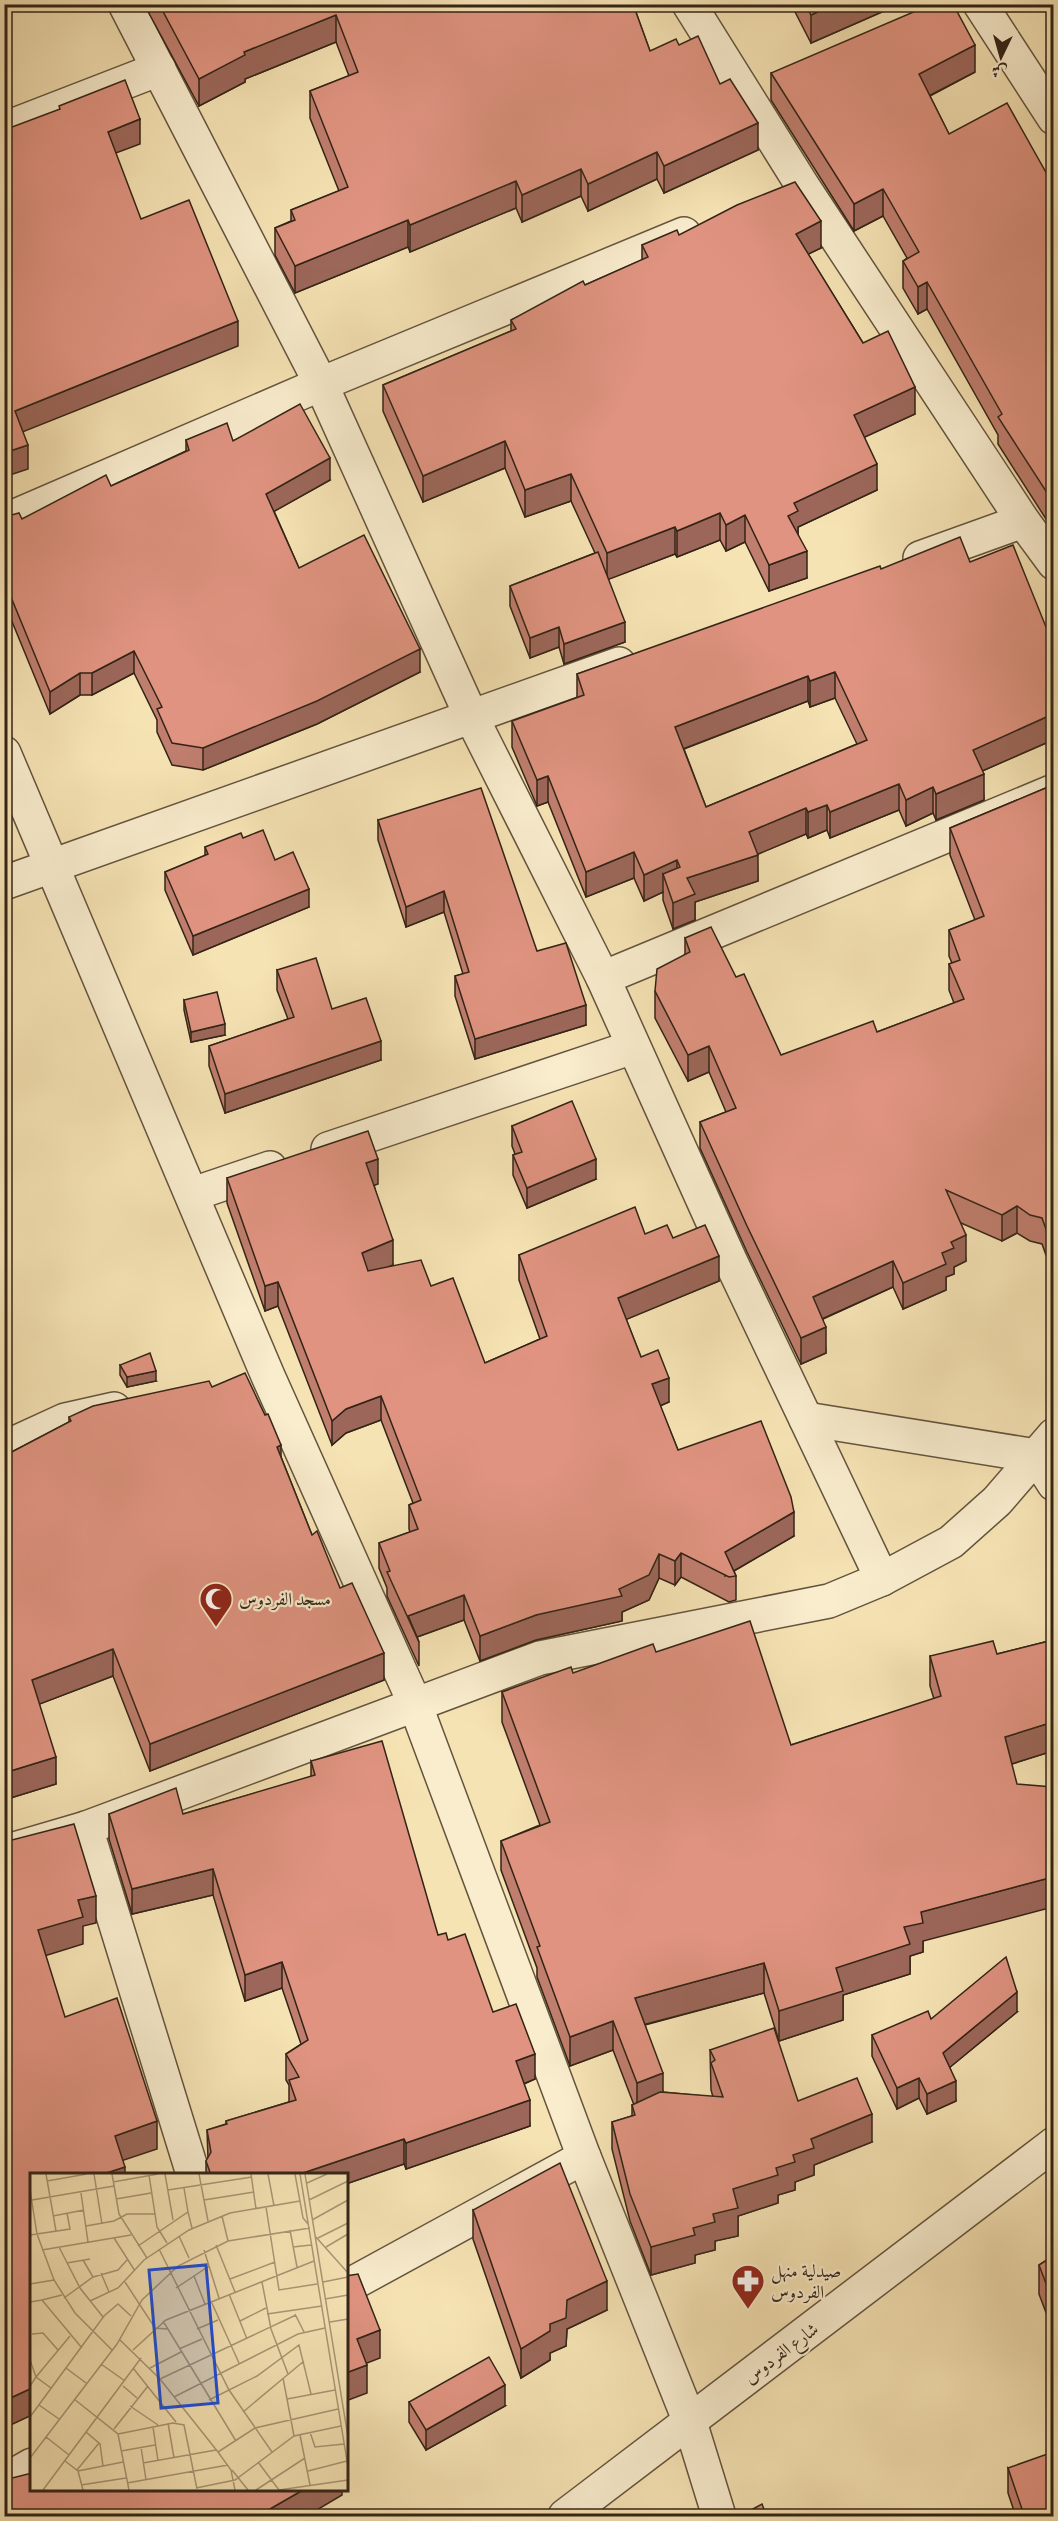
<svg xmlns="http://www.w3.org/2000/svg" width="1058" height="2521" viewBox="0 0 1058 2521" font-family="Vollkorn,Amiri,serif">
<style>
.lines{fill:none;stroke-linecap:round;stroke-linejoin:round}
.minor-casing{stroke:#64543e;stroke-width:36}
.minor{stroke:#f9edce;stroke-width:33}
.wall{fill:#c07e6e;stroke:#332416;stroke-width:1.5;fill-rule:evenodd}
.shaded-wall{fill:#9c675a;stroke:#332416;stroke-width:1.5}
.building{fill:#df9380;stroke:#332416;stroke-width:1.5;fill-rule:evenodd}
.labels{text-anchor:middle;stroke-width:4.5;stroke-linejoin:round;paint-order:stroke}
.poi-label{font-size:18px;fill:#332416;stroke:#f9edce;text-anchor:start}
.street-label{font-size:18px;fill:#332416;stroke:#f9edce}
.inset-road{fill:none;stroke:#a89775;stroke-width:1.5}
.view{fill:#1d4ed8;fill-opacity:0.15;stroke:#1d4ed8;stroke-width:3}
.inset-edge{fill:none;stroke:#332416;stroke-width:3}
</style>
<rect width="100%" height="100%" fill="#f6e3b4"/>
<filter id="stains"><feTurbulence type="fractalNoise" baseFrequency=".00333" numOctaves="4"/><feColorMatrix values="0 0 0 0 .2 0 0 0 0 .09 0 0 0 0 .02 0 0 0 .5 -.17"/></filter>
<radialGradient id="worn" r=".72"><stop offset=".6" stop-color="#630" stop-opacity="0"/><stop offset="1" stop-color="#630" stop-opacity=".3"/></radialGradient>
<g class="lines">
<g class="minor-casing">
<g id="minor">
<polyline points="125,4 321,384 471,716 603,978 730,1260 882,1579"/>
<polyline points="689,4 802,185 1023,521 1054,563"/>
<polyline points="980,4 1054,118"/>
<polyline points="4,129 159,69"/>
<polyline points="4,521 321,384 684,234"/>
<polyline points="920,558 1023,521"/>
<polyline points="4,753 268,1376 415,1704 584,2157 690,2422 719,2516"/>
<polyline points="4,883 619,664"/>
<polyline points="603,978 1054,791"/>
<polyline points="328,1149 633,1047"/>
<polyline points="193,1194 270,1168"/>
<polyline points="806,1419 1036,1456 1054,1484"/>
<polyline points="4,1448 65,1420 114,1409"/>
<polyline points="86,1828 193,2174"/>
<polyline points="4,1852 86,1828 540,1658 829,1601 882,1579 951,1542 997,1501 1054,1435"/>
<polyline points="346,2287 584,2157"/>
<polyline points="4,2481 32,2465"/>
<polyline points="565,2516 1054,2144"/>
</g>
</g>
<use href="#minor" class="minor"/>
</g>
<g class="wall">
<polygon points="144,4 633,4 650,51 679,45 720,84 758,150 664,193 657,179 588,211 581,196 522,222 516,208 410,252 408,247 295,293 275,255 275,228 291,221 291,210 339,191 310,118 310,91 349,76 336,42 245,79 245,82 199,106"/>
<polygon points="791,4 900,4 811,43"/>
<polygon points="975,72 930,96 949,134 1053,185 1053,530 998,444 998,435 927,309 918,314 903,288 903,261 907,258 883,216 854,231 771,100 771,73"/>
<polygon points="679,235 821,248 808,254 863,343 915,414 864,437 877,490 798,527 798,534 807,578 769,591 745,542 726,551 720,540 677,557 675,554 608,579 625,642 564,664 559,647 530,658 510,606 510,586 595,553 571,501 525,517 505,468 423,502 383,411 383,385 511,331 511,320 585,285 642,260 642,245"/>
<polygon points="186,440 233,441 330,480 274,511 299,568 420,672 317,724 203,770 172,765 157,732 157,720 134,673 92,695 80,695 50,714 4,602 4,517 22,519 111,486 186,451"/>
<path d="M 970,562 L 1053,740 L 982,771 L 984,800 L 936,820 L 933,813 L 906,826 L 899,810 L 830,838 L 827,830 L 808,838 L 806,834 L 757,854 L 758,881 L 695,902 L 695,920 L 673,929 L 663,900 L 663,892 L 644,901 L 634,878 L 586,897 L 548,802 L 537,806 L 512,747 L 512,721 L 577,698 L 577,674 L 881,569 ZM 835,698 L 857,744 L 706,807 L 684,749 L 808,701 L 810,707 Z"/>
<polygon points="1053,785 1052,1272 1042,1244 1030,1241 1017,1233 1002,1241 961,1223 966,1261 954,1267 954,1274 946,1277 946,1290 903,1309 893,1287 823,1319 826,1353 801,1364 747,1252 700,1148 700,1122 726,1112 709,1072 688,1081 655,1018 655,991 685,954 685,938 736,977 781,1055 877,1032 954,1003 949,990 949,964 952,963 949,956 949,930 975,920 950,855 950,828"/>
<polygon points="378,820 537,951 586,1025 475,1059 455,996 455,976 463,974 444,912 406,927 378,840"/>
<polygon points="243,838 275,860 309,907 193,955 165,890 165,872 205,856 205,847"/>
<polygon points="277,970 332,1009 381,1060 225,1113 209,1066 209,1046 288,1019 277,990"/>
<polygon points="184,1000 225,1035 191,1042 184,1010"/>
<polygon points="512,1126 596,1179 527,1208 513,1175 513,1155 515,1154 512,1146"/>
<polygon points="227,1178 378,1184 374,1185 393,1265 388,1267 431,1286 485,1363 540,1339 519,1280 519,1255 645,1234 673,1238 719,1281 626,1319 641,1357 669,1402 660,1406 678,1450 794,1536 734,1571 736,1576 736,1600 729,1602 681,1577 675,1585 659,1578 649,1600 622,1612 622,1621 536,1640 480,1661 464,1620 417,1637 419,1642 419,1666 387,1596 387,1588 379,1568 379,1543 410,1532 409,1529 409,1505 413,1503 381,1420 346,1433 332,1445 278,1306 265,1311 227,1203"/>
<polygon points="120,1365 156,1381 127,1387 120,1375"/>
<polygon points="212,1387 281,1457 312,1535 340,1588 384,1680 150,1771 113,1676 39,1704 56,1784 4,1800 4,1456 69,1422 69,1417"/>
<polygon points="1053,1640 1053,1751 1012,1764 923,1941 923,1952 910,1956 910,1974 843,1995 843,2020 779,2041 764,1993 645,2025 663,2092 713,2097 711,2090 710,2050 798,2101 872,2142 814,2165 814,2175 795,2182 795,2190 778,2195 778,2203 738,2216 738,2236 715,2241 715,2250 695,2255 695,2263 651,2275 630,2221 612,2149 612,2122 632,2116 632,2105 634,2105 613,2050 570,2066 537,1977 537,1968 501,1870 501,1841 540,1825 502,1722 502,1692 656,1652 791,1745 934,1699 930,1686 930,1656 997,1654"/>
<polygon points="311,1761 438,1935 448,1940 535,2079 524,2084 530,2126 406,2169 404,2164 346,2184 346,2175 206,2175 206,2161 208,2159 207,2130 226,2124 226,2121 289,2102 289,2085 286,2080 286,2054 301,2044 282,1988 245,2001 213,1895 132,1914 109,1839 109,1814 183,1814 311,1777"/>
<polygon points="1017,2012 950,2067 956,2101 927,2114 919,2098 897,2109 872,2056 872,2035 931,2019"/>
<polygon points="473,2210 607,2310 567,2329 566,2346 550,2353 550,2360 521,2378 473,2239"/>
<polygon points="1053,2256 1053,2331 1039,2294 1039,2265"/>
<polygon points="409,2402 505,2406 426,2450 409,2422"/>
<polygon points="1008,2468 1053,2517 1015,2514 1008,2493"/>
</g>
<g class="shaded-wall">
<polygon points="835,4 900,4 811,43 811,15"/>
<polygon points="336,15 336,42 245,79 245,82 199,106 199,79 244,52"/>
<polygon points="975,45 975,72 919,101 919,74"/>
<polygon points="140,119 140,144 108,156 108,132"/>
<polygon points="758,123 758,150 664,193 664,166"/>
<polygon points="657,152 657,179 588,211 588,184"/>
<polygon points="581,169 581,196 522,222 522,195"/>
<polygon points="516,181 516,208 410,252 410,225"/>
<polygon points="883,189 883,216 854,231 854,204"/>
<polygon points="408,220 408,247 295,293 295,266"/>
<polygon points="821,221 821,248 796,260 796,234"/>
<polygon points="927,282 927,309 918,314 918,287"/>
<polygon points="238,321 238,346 15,435 15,411"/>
<polygon points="915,387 915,414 854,442 854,415"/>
<polygon points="505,441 505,468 423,502 423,476"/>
<polygon points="28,445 28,469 4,477 4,453"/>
<polygon points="330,458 330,480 266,516 266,494"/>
<polygon points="877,464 877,490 798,527 798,538 788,516 794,503"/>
<polygon points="571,474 571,501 525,517 525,490"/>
<polygon points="720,513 720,540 677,557 677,531"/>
<polygon points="745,515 745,542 726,551 726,525"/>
<polygon points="675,527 675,554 607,580 607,553"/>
<polygon points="807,551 807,578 769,591 769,565"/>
<polygon points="625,622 625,642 564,664 564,644"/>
<polygon points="559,627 559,647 530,658 530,638"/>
<polygon points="420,649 420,672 317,724 203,770 203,748"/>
<polygon points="134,651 134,673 92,695 92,673"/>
<polygon points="835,672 835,698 810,707 810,681"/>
<polygon points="80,673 80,695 50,714 50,692"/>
<polygon points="808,676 808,701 675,752 675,727"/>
<polygon points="1053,714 1053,740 973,775 973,750"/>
<polygon points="984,774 984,800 936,820 936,794"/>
<polygon points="548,776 548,802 537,806 537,780"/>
<polygon points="899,784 899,810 830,838 830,812"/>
<polygon points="933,787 933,813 906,826 906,800"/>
<polygon points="827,805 827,830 808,838 808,812"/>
<polygon points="806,808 806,834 749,858 749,832"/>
<polygon points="634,852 634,878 586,897 586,872"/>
<polygon points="758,855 758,881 695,902 695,920 673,929 673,903 687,878"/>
<polygon points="677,860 677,886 663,874 663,892 644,901 644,875"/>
<polygon points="309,889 309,907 193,955 193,936"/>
<polygon points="444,891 444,912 406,927 406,907"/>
<polygon points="586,1005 586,1025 475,1059 475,1039"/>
<polygon points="225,1024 225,1035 191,1042 191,1032"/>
<polygon points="381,1041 381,1060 225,1113 225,1094"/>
<polygon points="709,1046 709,1072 688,1081 688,1055"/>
<polygon points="378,1159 378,1184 366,1188 366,1163"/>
<polygon points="596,1159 596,1179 527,1208 527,1188"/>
<polygon points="1017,1206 1017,1233 1002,1241 1002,1215"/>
<polygon points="966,1235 966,1261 954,1267 954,1274 946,1277 946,1290 903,1309 903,1283 942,1253 951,1242"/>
<polygon points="393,1240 393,1265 362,1278 362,1253"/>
<polygon points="1053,1245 1053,1271 1052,1272 1052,1246"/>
<polygon points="719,1256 719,1281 618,1323 618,1298"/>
<polygon points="893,1261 893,1287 813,1323 813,1297"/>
<polygon points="278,1282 278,1306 265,1311 265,1286"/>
<polygon points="826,1327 826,1353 801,1364 801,1338"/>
<polygon points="156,1371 156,1381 127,1387 127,1377"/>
<polygon points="669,1378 669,1402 652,1409 652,1384"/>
<polygon points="381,1396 381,1420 346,1433 332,1445 332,1421 346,1409"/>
<polygon points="281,1445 281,1472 277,1447"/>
<polygon points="794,1512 794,1536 725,1576 725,1552"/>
<polygon points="681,1553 681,1577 675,1585 675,1561"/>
<polygon points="659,1554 659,1578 649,1600 622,1612 622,1621 536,1640 480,1661 480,1636 536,1615 619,1589"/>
<polygon points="464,1595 464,1620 417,1637 408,1616"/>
<polygon points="113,1649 113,1676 32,1707 32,1680"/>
<polygon points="384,1653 384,1680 150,1771 150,1744"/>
<polygon points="1053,1722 1053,1751 1005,1766 1005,1737"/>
<polygon points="56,1757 56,1784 4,1800 4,1773"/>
<polygon points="213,1869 213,1895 132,1914 132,1889"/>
<polygon points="1053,1877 1053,1907 923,1941 923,1952 910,1956 910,1974 843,1995 843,2020 779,2041 779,2011 836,1968 904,1927 921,1912"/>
<polygon points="96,1896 96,1923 83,1926 83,1944 38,1958 38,1930 78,1900"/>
<polygon points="282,1962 282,1988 245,2001 245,1975"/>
<polygon points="764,1963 764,1993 635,2027 635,1998"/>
<polygon points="1017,1992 1017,2012 943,2073 943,2053"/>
<polygon points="613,2021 613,2050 570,2066 570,2037"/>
<polygon points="535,2054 535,2079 516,2087 516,2061"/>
<polygon points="663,2073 663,2102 637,2112 637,2083"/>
<polygon points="919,2078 919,2098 897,2109 897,2088"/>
<polygon points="956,2081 956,2101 927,2114 927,2094"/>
<polygon points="530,2100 530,2126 406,2169 406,2143"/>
<polygon points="872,2114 872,2142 814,2165 814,2175 795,2182 795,2190 778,2195 778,2203 738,2216 738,2236 715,2241 715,2250 695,2255 695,2263 651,2275 651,2247 693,2228 713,2214 733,2189 776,2168 811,2139"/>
<polygon points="157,2121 157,2149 115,2163 115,2136"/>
<polygon points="404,2139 404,2164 346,2184 346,2175 303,2175 303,2173"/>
<polygon points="125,2167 125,2175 100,2175"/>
<polygon points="607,2281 607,2310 567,2329 566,2346 550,2353 550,2360 521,2378 521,2349 550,2324 567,2300"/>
<polygon points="380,2330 380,2358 357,2367 357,2339"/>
<polygon points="367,2365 367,2393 346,2401 346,2373"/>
<polygon points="505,2385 505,2406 426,2450 426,2430"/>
<polygon points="32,2388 32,2415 4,2428 4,2401"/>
<polygon points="303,2490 342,2490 342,2495 305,2517 256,2517"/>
</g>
<g class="building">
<polygon points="159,4 633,4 650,51 676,39 679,45 698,36 720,84 730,79 758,123 664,166 657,152 588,184 581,169 522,195 516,181 410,225 408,220 295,266 275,228 295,220 291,210 348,187 310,91 358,72 336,15 244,52 245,55 199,79"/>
<polygon points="805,4 835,4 811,15"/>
<polygon points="932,4 953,4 975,45 919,74 949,134 1007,103 1053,185 1053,502 998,417 1002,414 927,282 918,287 903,261 919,252 883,189 854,204 771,73"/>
<polygon points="125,80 140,119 108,132 141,219 189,200 238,321 15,411 28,445 4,453 4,130 60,109 59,106"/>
<polygon points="795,182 821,221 796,234 863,343 888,331 915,387 854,415 877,464 794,503 798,511 788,516 807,551 769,565 745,515 726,525 720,513 677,531 675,527 607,553 571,474 525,490 505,441 423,476 383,385 516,329 511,320 583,281 585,285 648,257 642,245 677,230 679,235 737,205"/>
<polygon points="300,404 330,458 266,494 299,568 364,535 420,649 317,701 203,748 172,743 157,709 162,707 134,651 92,673 80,673 50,692 4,580 4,517 19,513 22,519 106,475 111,486 189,450 186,440 227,423 233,441"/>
<path d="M 960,537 L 970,562 L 1013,545 L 1046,627 L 1053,623 L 1053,714 L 973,750 L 984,774 L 936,794 L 933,787 L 906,800 L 899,784 L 830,812 L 827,805 L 808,812 L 806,808 L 749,832 L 758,855 L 687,878 L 695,894 L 673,903 L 663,874 L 680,867 L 677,860 L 644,875 L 634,852 L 586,872 L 548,776 L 537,780 L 512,721 L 584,695 L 577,674 L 880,566 L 881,569 ZM 835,672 L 867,740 L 706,807 L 675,727 L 808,676 L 810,681 Z"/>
<polygon points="598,552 625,622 564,644 559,627 530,638 510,586"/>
<polygon points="1053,785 1053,1245 1052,1246 1042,1218 1030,1215 1017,1206 1002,1215 946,1190 966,1235 951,1242 954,1248 942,1253 946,1264 903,1283 893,1261 813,1297 826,1327 801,1338 747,1226 700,1122 736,1108 709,1046 688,1055 655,991 657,969 690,952 685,938 711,927 736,977 744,974 781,1055 873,1021 877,1032 964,999 949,964 960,960 949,930 984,916 950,828"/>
<polygon points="481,788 537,951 566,943 586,1005 475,1039 455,976 469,972 444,891 406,907 378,820"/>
<polygon points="263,830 275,860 293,852 309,889 193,936 165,872 208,854 205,847 241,833 243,838"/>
<polygon points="316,958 332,1009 366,998 381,1041 225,1094 209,1046 294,1017 277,970"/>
<polygon points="217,992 225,1024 191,1032 184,1000"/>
<polygon points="572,1101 596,1159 527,1188 513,1155 522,1152 512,1126"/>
<polygon points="368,1131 378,1159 366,1163 393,1240 362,1253 368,1271 421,1260 431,1286 453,1278 485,1363 547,1336 519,1255 635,1207 645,1234 667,1225 673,1238 705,1225 719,1256 618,1298 641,1357 658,1350 669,1378 652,1384 678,1450 761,1421 791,1497 794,1512 725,1552 736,1576 729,1577 681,1553 675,1561 659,1554 649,1575 619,1589 622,1596 536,1615 480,1636 464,1595 408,1616 419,1642 387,1572 390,1571 379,1543 418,1529 409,1505 421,1500 381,1396 346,1409 332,1421 278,1282 265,1286 227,1178"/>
<polygon points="150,1353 156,1371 127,1377 120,1365"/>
<polygon points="245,1373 265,1415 268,1414 281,1445 277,1447 312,1535 317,1531 340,1588 352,1583 384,1653 150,1744 113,1649 32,1680 56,1757 4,1773 4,1456 71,1421 69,1417 93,1406 209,1381 212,1387"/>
<polygon points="750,1621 791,1745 941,1696 930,1656 993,1641 997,1654 1053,1640 1053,1722 1005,1737 1017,1784 1053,1787 1053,1877 921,1912 923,1923 904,1927 910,1944 836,1968 843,1991 779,2011 764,1963 635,1998 663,2073 637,2083 613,2021 570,2037 537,1947 540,1946 501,1841 550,1822 502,1692 571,1667 573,1673 653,1644 656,1652"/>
<polygon points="382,1741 438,1935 446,1933 448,1940 465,1934 493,2012 516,2004 535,2054 516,2061 530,2100 406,2143 404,2139 303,2173 304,2175 211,2175 206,2161 211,2152 207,2130 227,2124 226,2121 296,2100 289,2080 299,2077 286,2054 308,2040 282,1962 245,1975 213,1869 132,1889 109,1814 176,1788 183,1814 315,1775 311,1761"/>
<polygon points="74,1824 96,1896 78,1900 83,1917 38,1930 65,2017 117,1998 157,2121 115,2136 125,2167 100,2175 32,2175 32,2388 4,2401 4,1842"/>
<polygon points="1006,1957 1017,1992 943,2053 956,2081 927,2094 919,2078 897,2088 872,2035 928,2011 931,2019"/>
<polygon points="774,2028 798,2101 857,2078 872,2114 811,2139 814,2148 793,2155 795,2162 776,2168 778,2175 733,2189 738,2208 713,2214 715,2222 693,2228 695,2235 651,2247 630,2194 612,2122 635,2115 632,2105 660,2092 723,2097 711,2063 715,2060 710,2050"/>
<polygon points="560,2163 607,2281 567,2300 566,2318 550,2324 550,2331 521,2349 473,2210"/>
<polygon points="1053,2256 1053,2302 1039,2265"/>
<polygon points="358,2274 380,2330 357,2339 367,2365 346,2373 346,2276"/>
<polygon points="489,2357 505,2385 426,2430 409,2402"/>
<polygon points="1053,2452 1053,2517 1006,2517 1023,2512 1008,2468"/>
<polygon points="32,2473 32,2490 303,2490 256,2517 4,2517 4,2480"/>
<polygon points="762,2504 767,2517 738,2517"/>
</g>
<defs>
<g id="mosque-pin" transform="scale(1.725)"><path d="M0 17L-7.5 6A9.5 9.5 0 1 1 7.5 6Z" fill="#8f2418" stroke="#f9edce"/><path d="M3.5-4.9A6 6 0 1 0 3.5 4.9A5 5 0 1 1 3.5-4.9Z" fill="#fff"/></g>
<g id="pharmacy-pin" transform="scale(1.725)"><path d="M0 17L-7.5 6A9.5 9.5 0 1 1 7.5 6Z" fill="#8f2418" stroke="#f9edce"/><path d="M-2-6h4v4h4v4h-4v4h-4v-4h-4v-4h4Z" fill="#fff"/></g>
</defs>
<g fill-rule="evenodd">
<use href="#mosque-pin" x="216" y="1599"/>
<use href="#pharmacy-pin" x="748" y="2281"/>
</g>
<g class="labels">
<g class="poi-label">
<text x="239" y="1605">مسجد الفردوس</text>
<text x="771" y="2277">صيدلية منهل<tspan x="771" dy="21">الفردوس</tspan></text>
</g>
<g class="street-label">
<text transform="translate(781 2353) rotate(-37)" y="6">شارع الفردوس</text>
</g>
</g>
<g transform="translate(30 2173)">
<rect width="318" height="318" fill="#f6e3b4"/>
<path class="inset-road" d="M 16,1 L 26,58M 64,1 L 72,51M 82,1 L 89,41 L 117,85M 135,1 L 143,47M 169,1 L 178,48M 221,1 L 226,36M 238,1 L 244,33M 265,1 L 273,45 L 278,51M 270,1 L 318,294M 275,1 L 318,264M 119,2 L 127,54 L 137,70M 17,8 L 57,1M 83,9 L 128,1M 277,10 L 297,1M 154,15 L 158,39M 0,17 L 7,61 L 24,107 L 45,140 L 82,177M 138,17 L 222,4M 51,20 L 58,69M 86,26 L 121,20M 2,27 L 84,13M 174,27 L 224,19M 279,27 L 318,8M 236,34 L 249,117 L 287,111M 23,43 L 54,37M 192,43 L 198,68M 282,47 L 318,27M 56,53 L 84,48 L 97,41 L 125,41M 260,57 L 267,94M 0,62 L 40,56 L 37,40M 149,63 L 159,85M 285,63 L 318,100M 84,65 L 105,98M 288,65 L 318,50M 186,72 L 205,119M 108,73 L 158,39 L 162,55M 29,74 L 50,115 L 73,144M 263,74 L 281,72M 296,74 L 318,61M 129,76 L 199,217 L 242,279M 12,77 L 101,62M 174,77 L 189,125M 53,87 L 63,104M 37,90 L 60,86M 71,100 L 79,119M 164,103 L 175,131M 200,106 L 245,89M 95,109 L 125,155 L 137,156M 232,109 L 241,156 L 258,201M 293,109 L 318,104M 0,111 L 24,107M 146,115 L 179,93M 199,121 L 217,166M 34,125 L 63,104 L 88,97 L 97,87M 295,126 L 318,122M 12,127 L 32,122M 60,128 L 88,115 L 114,87 L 159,57 L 200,40 L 270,28M 181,128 L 209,190M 0,129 L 12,127 L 52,175M 237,141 L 292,133M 265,141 L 274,159M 133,148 L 206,268M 210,148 L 236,135M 300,149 L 318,146M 167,156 L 188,147M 2,161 L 13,160 L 28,177M 90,167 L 130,206 L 188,279 L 201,297 L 205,317M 149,176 L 172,166M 103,177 L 136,147 L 284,88M 0,187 L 6,204 L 40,163M 71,191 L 95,208M 36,195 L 56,210M 103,195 L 146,249M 120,195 L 151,179M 253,205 L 264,263M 130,206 L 266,142M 0,213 L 6,204 L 21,215M 93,213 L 107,225M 144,224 L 268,161 L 295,155M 44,226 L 88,261 L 99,317M 257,226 L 305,217M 179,227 L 227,203 L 269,172 L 281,221M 9,232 L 29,246M 100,233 L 128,252M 213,239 L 274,188M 0,244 L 74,143 L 88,131 L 101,143M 138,250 L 144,285M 123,254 L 128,288M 84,256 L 118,213M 56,259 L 70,271 L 73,293M 280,259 L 285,274 L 314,271M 88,261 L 143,250 L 154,252 L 167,316M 270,262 L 280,312M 16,264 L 39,282M 111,274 L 116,307M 91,278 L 125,272M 188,279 L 225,255 L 308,236M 0,285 L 87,171 L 112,127 L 148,93 L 198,68 L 280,55M 35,288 L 48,298 L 53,317M 228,289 L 249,317M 113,290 L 186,277M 47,297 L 69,270M 202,297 L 218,317M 48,298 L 93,289M 278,298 L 317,288M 97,310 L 198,292M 51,312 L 96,305M 166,315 L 205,307 L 264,263 L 311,253M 13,317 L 111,185M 226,317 L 275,285M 249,317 L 318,307"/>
<path class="view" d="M 176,92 L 188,230 L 131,235 L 119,97 Z"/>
<rect width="318" height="318" class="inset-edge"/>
</g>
<rect width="1058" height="2521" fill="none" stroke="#f6e3b4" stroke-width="24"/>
<rect x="6" y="6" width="1046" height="2509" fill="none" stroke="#332416" stroke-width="3"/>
<rect x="12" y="12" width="1034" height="2497" fill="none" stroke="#332416" stroke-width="1.5"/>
<g transform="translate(1001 57) rotate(185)" stroke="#f9edce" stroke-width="4.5" paint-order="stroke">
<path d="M0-4.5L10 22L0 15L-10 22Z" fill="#332416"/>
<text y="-9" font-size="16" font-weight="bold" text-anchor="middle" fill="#332416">ش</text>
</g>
<rect width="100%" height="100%" filter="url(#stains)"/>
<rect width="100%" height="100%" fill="url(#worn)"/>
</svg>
